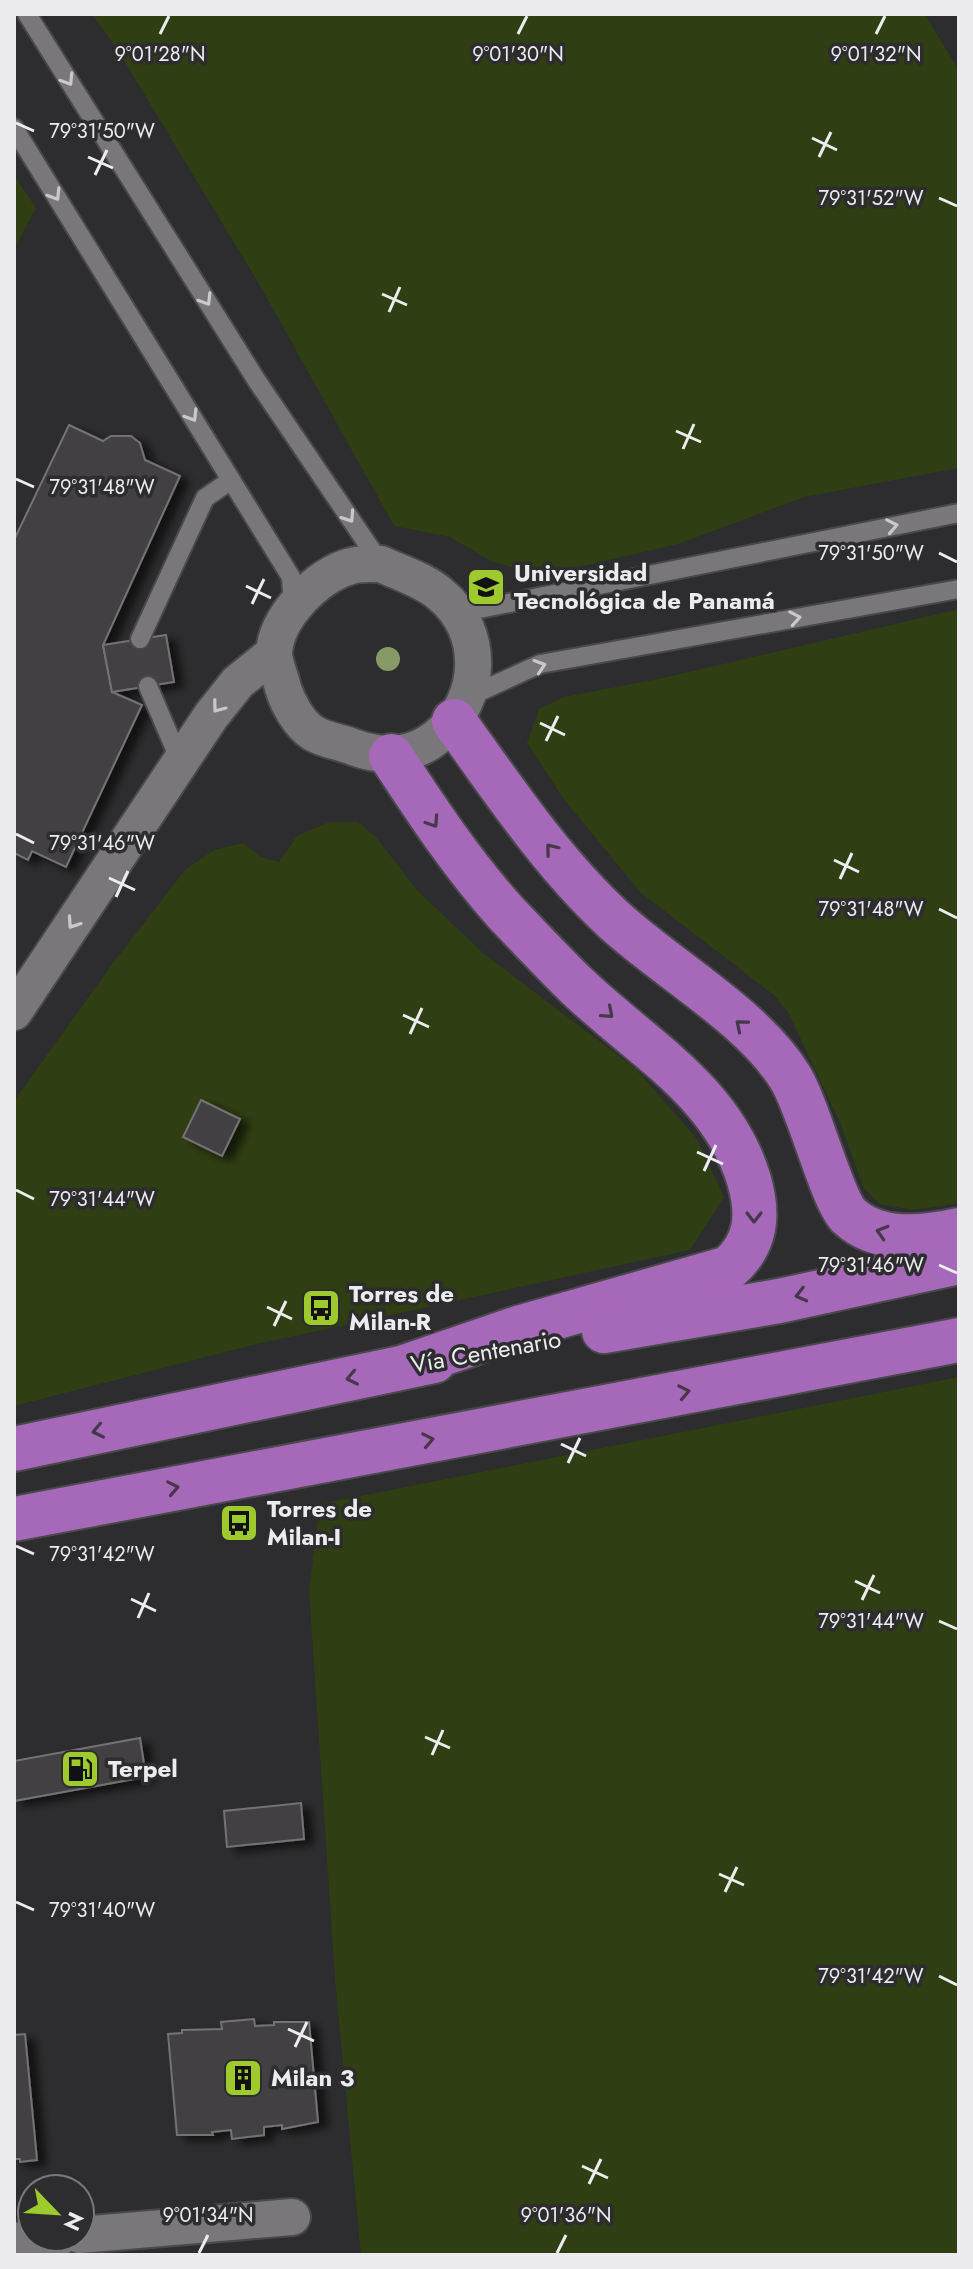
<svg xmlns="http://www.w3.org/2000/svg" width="973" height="2269" viewBox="0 0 973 2269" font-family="Jost,sans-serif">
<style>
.green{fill:#303e13}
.building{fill:#424042;stroke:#747275;stroke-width:2;filter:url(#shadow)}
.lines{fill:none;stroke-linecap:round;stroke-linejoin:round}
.service-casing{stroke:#49484a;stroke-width:22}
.minor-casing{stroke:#49484a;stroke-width:40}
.trunk-casing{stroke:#49484a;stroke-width:48}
.service{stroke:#79777a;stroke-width:18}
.minor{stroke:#79777a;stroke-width:36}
.trunk{stroke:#a668b9;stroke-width:44}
.tree{fill:#879964}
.oneway{stroke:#cac8ca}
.oneway2{stroke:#45384a}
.ticks{fill:none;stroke:#ecebed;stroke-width:3}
.labels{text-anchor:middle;stroke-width:7;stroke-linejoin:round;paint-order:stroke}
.poi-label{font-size:24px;font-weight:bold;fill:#ecebed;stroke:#2d2c2e;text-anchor:start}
.street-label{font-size:24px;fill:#ecebed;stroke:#2d2c2e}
.ticks-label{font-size:20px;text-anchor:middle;fill:#ecebed;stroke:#2d2c2e;stroke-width:7;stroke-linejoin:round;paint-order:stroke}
</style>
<defs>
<filter id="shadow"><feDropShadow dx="9" dy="5" stdDeviation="4" flood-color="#0009"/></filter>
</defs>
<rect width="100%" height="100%" fill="#2d2c2e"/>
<g class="green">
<polygon points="92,14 924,14 959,70 959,468 804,497 678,544 540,576 491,561 450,537 394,526 262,289 117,49"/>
<polygon points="14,175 36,208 14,249"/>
<polygon points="959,609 959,1203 913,1210 880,1204 864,1189 839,1120 788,1012 775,996 640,892 563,798 527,743 539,709 564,697 663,678"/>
<polygon points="329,822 358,822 376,837 417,890 483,953 636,1069 697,1139 724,1197 690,1250 253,1345 14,1406 14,1101 110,967 185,870 214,850 243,843 261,857 279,862 297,836"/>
<polygon points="959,1377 959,2255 361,2255 335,1979 309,1590 320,1504"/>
</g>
<g class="building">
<polygon points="69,425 103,441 111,436 131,436 140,443 145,460 180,476 103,645 112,692 142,705 66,867 32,851 28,860 14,853 14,540"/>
<polygon points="166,635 174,682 112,692 103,645"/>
<polygon points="201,1100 240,1119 222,1156 183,1137"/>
<polygon points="140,1738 146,1777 14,1801 14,1761"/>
<polygon points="301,1803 304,1839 227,1847 224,1811"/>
<polygon points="254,2019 255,2026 274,2025 274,2022 309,2022 318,2122 282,2129 282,2125 264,2127 264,2135 232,2139 231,2130 212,2132 213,2135 177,2135 168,2034 182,2033 182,2030 222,2029 221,2022"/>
<polygon points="25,2034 37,2160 20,2162 20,2159 14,2159 14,2035"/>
</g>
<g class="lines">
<g class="service-casing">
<g id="service">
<polyline points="27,14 257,381 381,564"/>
<polyline points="14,128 291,577 293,607"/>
<polyline points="459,613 959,513"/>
<polyline points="140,639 205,498 231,480"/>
<polyline points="148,686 181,763"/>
<polyline points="468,697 540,664 959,589"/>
</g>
</g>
<g class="minor-casing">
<g id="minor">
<path d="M 381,564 C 400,573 424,580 440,594 C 486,631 483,700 438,736 C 413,757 383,758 353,747 C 341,742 324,740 313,733 C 299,724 288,704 283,688 C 281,678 274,663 274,653 C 276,617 317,575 351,566 C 360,563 371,564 381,564 Z"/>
<polyline points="14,1012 211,716 238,682 274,653"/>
<polyline points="80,2235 292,2217"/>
<polyline points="14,2241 60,2237"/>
</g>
</g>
<g class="trunk-casing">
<g id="trunk">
<path d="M 454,721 C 503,789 552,863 614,920 C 666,968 753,1017 790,1077 C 808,1105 832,1200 849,1216 C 878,1243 923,1238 959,1230"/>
<path d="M 391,756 C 427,811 462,864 506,913 C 530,938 554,964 578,987 C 642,1048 722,1091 749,1180 C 759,1215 757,1243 729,1268 L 518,1328 L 407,1366"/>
<polyline points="604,1331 779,1301 959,1262"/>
<polyline points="14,1449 434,1361"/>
<polyline points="14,1519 959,1340"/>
</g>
</g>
<use href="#service" class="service"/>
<use href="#minor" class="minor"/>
<use href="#trunk" class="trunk"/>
</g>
<circle class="tree" cx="388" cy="659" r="12"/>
<defs><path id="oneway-chevron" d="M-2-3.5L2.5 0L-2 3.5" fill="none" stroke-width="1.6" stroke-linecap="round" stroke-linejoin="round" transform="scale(2)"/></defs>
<g class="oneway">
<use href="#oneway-chevron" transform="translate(68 80) rotate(58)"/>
<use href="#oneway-chevron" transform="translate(55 195) rotate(58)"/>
<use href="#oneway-chevron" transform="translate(206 300) rotate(58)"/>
<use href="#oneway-chevron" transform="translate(192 416) rotate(58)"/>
<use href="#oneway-chevron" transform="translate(349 517) rotate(56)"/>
<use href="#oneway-chevron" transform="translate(892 526) rotate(-11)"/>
<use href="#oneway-chevron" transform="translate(795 618) rotate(-10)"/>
<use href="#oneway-chevron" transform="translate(540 666) rotate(-18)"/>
<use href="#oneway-chevron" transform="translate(218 707) rotate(127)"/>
<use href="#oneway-chevron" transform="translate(73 923) rotate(124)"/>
</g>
<g class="oneway2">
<use href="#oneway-chevron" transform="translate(433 822) rotate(57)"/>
<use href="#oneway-chevron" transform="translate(551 849) rotate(-129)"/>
<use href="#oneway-chevron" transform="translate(608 1013) rotate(41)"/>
<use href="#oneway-chevron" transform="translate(741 1025) rotate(-140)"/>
<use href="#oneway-chevron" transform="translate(754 1217) rotate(90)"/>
<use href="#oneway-chevron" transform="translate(882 1232) rotate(-163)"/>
<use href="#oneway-chevron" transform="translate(801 1295) rotate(166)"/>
<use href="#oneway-chevron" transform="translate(352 1378) rotate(168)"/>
<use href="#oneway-chevron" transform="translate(684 1392) rotate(-11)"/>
<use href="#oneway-chevron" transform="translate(98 1431) rotate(168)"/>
<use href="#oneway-chevron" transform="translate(428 1440) rotate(-11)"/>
<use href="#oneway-chevron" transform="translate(173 1488) rotate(-11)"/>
</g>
<path class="ticks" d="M 160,34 L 169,16M 518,34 L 527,16M 876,34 L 885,16M 16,123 L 34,131M 812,138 L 837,150M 88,157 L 113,168M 819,157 L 831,132M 95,175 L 107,150M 939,198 L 957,206M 382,294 L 407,305M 389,312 L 400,287M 676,431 L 701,442M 683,449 L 694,424M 16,479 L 34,487M 939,553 L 957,562M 246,586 L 271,598M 252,604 L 264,579M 540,723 L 565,735M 546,741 L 558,716M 16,834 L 34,843M 834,860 L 859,872M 109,878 L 135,890M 840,879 L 852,853M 116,897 L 128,871M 939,909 L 957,918M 403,1015 L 429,1027M 410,1034 L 422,1008M 697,1152 L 723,1164M 704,1171 L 716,1145M 16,1190 L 34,1199M 939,1265 L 957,1273M 267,1307 L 292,1319M 274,1326 L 286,1301M 561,1444 L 586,1456M 568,1463 L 580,1438M 16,1546 L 34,1554M 855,1581 L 880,1593M 131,1599 L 156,1611M 862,1600 L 874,1575M 138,1618 L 149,1593M 939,1621 L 957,1629M 425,1737 L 450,1748M 432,1755 L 443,1730M 719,1874 L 744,1885M 725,1892 L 737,1867M 16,1902 L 34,1910M 939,1976 L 957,1985M 288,2029 L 314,2041M 295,2047 L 307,2022M 582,2166 L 608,2178M 589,2184 L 601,2159M 199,2253 L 208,2235M 557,2253 L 566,2235"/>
<defs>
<g id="university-square" transform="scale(2)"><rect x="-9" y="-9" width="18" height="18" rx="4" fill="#9eca2e" stroke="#2d2c2e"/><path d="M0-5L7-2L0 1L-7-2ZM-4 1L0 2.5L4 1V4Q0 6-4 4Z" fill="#111"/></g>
<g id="bus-square" transform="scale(2)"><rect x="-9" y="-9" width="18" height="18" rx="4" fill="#9eca2e" stroke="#2d2c2e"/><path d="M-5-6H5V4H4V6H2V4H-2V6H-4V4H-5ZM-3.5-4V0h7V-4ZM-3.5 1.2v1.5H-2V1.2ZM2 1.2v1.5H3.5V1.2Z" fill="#111"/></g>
<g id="fuel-square" transform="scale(2)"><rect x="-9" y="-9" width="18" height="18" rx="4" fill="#9eca2e" stroke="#2d2c2e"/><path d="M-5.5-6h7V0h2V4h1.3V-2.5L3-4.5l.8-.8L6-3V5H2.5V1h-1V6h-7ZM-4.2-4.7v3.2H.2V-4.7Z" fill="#111"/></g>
<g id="building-square" transform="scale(2)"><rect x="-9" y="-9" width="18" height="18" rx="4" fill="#9eca2e" stroke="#2d2c2e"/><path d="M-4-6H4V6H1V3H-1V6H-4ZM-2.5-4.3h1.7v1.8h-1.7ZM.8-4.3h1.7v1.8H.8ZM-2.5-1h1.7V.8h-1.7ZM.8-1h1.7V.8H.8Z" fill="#111"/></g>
</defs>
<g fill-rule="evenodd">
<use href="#university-square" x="486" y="587"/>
<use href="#bus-square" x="321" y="1308"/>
<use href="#bus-square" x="239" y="1523"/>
<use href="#fuel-square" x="80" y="1769"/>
<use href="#building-square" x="243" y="2078"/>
</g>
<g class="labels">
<g class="poi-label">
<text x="514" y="581">Universidad<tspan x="514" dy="28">Tecnológica de Panamá</tspan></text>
<text x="349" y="1302">Torres de<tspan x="349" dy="28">Milan-R</tspan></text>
<text x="267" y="1517">Torres de<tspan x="267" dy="28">Milan-I</tspan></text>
<text x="108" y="1777">Terpel</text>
<text x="271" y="2086">Milan 3</text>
</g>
<g class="street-label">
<text transform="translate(486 1352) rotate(-10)" y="8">Vía Centenario</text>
</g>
</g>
<g class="ticks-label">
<text x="160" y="61">9°01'28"N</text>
<text x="518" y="61">9°01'30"N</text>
<text x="876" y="61">9°01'32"N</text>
<text x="102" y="138">79°31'50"W</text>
<text x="871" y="205">79°31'52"W</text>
<text x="102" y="494">79°31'48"W</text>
<text x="871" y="560">79°31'50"W</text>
<text x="102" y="850">79°31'46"W</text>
<text x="871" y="916">79°31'48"W</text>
<text x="102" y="1206">79°31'44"W</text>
<text x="871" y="1272">79°31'46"W</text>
<text x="102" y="1561">79°31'42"W</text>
<text x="871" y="1628">79°31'44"W</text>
<text x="102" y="1917">79°31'40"W</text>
<text x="871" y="1983">79°31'42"W</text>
<text x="208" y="2222">9°01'34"N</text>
<text x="566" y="2222">9°01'36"N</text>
</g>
<rect width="973" height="2269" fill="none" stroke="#ecebed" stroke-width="32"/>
<g transform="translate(56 2213) rotate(115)"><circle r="38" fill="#2d2c2e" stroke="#79787a" stroke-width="2"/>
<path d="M0-6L14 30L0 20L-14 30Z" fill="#9eca2e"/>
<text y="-12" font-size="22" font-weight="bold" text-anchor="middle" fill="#ecebed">N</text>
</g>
</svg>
